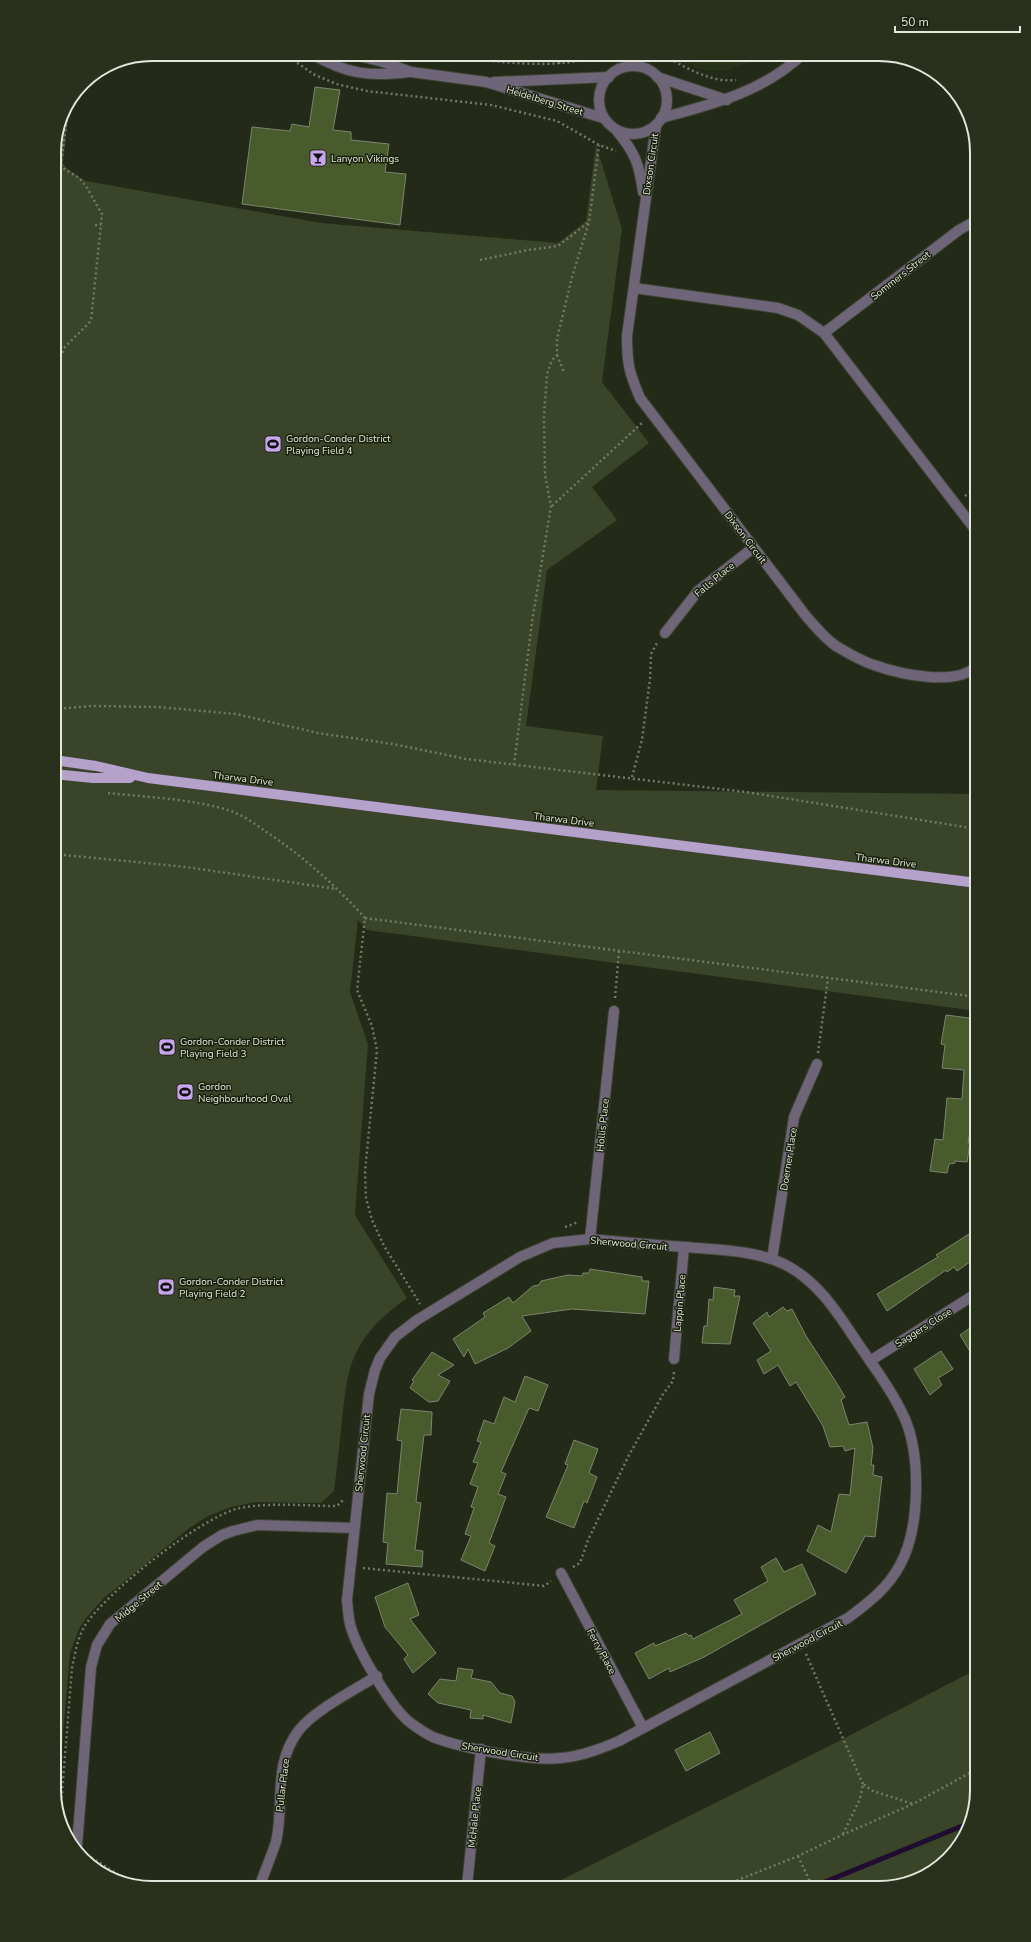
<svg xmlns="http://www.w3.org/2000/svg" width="1031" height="1942" viewBox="0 0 1031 1942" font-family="'Nunito Sans',sans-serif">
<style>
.built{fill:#283218}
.green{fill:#394429}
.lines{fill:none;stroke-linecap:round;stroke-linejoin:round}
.stream{stroke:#200c31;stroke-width:5}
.building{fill:#495a2d;stroke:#7b856e}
.minor-casing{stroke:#3e4432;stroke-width:12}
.major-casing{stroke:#3e4432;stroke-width:12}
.path{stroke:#727968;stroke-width:2.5;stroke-dasharray:2 3;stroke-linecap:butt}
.minor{stroke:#6e6578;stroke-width:10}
.major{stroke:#b5a2cb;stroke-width:10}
.labels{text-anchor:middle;stroke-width:3;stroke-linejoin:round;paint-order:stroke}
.street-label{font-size:10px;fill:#e1e7da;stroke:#19210d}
.poi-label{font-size:10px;fill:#e1e7da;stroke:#19210d;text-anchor:start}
.rim{fill:none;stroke:#e1e7da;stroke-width:2}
</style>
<rect width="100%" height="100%" fill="#232a17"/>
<polygon class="built" points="678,54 765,54 756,60 725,71 710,71 695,68"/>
<g class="green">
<path d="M 74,95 L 69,109 L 63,163 L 66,168 L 86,181 L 321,223 L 558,243 L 586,221 L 596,145 L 622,229 L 602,382 L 649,443 L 592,487 L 617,520 L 547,570 L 526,726 L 603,736 L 596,790 L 977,794 L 977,1011 L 367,930 L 358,920 L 350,992 L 368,1044 L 355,1215 L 407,1298 C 386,1313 367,1330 356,1353 C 346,1373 345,1397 342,1419 C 340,1443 337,1467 334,1491 L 321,1503 L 256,1502 L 231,1507 L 208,1516 L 188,1529 L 104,1598 L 86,1618 L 79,1629 L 70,1653 L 57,1805 L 54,1790 L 54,146 L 64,109 Z"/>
<polygon points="977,1669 977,1790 961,1844 917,1880 879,1888 545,1888 841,1740"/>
</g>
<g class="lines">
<polyline class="stream" points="810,1888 967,1824"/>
</g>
<g class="building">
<polygon points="315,87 340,90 333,130 351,132 351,140 389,144 385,172 406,174 400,225 242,204 252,127 290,131 292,124 309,127"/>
<polygon points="946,1015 977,1019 977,1087 968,1143 970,1143 967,1162 955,1161 955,1163 949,1164 947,1173 930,1171 935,1139 943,1140 947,1098 962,1099 964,1070 942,1068 945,1045 941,1044"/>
<polygon points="977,1229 977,1257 957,1271 954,1267 947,1272 946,1270 887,1311 877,1294 938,1257 936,1255"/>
<polygon points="590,1269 642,1277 642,1281 649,1281 645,1314 572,1309 522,1316 531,1331 508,1348 475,1364 468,1349 464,1357 453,1339 485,1317 483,1313 509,1297 513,1303 533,1286 539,1285 541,1281 568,1275 582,1276 583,1273 589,1273"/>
<polygon points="714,1287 735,1290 734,1296 740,1296 730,1344 702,1343 704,1326 707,1326 709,1299 713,1300"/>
<polygon points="783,1307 787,1311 792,1309 806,1336 836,1382 845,1397 841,1400 849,1425 867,1422 873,1448 871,1465 874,1465 873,1475 882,1477 875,1537 865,1536 846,1573 807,1551 818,1525 831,1532 839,1494 850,1495 855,1448 845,1451 843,1446 830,1447 823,1426 796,1382 790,1386 778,1365 764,1374 757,1360 771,1351 753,1323 767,1312 769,1317"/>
<polygon points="977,1323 977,1363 960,1335"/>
<polygon points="941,1351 953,1369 938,1378 942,1385 930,1395 914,1369"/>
<polygon points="432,1352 454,1365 438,1375 450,1381 438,1401 429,1402 410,1388 414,1381 412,1380"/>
<polygon points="525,1376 548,1385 538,1411 529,1408 501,1472 506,1474 498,1494 506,1497 489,1543 495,1546 485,1571 461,1560 471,1536 465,1534 474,1508 471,1507 478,1487 470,1484 478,1463 473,1462 481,1442 477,1441 484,1420 494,1424 504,1397 515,1402"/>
<polygon points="401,1409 432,1412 431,1435 424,1435 416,1502 421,1503 415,1550 423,1551 422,1567 386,1564 388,1543 383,1542 387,1493 397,1494 402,1441 397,1440"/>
<polygon points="574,1440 598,1449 589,1473 597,1477 587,1503 584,1501 574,1528 546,1517 568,1465 565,1464"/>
<polygon points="776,1558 784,1572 802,1564 816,1594 704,1657 670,1672 669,1668 649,1679 635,1653 654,1643 655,1646 686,1633 689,1636 691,1635 693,1639 742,1614 734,1600 768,1581 761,1567"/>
<polygon points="408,1583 419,1615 410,1619 436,1653 413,1673 404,1659 408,1655 385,1627 375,1597"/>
<polygon points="458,1668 473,1670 471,1678 491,1682 500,1693 512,1696 515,1702 511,1723 483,1715 483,1719 470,1718 471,1710 438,1703 428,1694 440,1679 456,1681"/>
<polygon points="710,1732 720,1753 686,1771 675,1750"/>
</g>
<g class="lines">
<g class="minor-casing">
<g id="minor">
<path d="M 312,54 C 346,74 370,77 409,72"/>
<polyline points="351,54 383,62 411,72 486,82 603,118"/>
<circle cx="633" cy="100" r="34"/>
<polyline points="657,77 727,100"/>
<polyline points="494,82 609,77"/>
<path d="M 661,118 C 713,104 763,92 803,54"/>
<path d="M 656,125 L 627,336 C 627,364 629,372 640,398 L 806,616 C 815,626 824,638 836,646 C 848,653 861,661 874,665 C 899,674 956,687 977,666"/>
<path d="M 617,131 C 635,153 639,163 643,192"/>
<polyline points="634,288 778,308 798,315 824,333 977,532"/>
<polyline points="824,333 959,230 977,220"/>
<polyline points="665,633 698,591 753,548"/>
<path d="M 590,1239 C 622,1242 654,1245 686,1247 C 718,1250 754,1250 784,1264 C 818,1281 837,1312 857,1342 C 874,1367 893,1392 905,1419 C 921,1457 920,1529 900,1565 C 888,1588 868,1603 848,1618 L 619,1741 C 600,1749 582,1756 561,1758 C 532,1762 461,1748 433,1737 C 426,1734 418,1728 412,1724 C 392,1710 356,1648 350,1624 C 348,1616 348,1608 347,1600 L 369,1394 L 375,1370 L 380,1358 L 395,1337 L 417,1320 L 520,1257 L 553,1243 Z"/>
<polyline points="590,1239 614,1011"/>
<polyline points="772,1259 794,1117 817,1064"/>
<polyline points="674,1359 684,1247"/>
<polyline points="870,1361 977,1293"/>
<polyline points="561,1573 643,1728"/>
<polyline points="77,1846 91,1667 97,1645 110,1624 203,1547 222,1535 233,1531 257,1525 354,1528"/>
<polyline points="467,1886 481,1749"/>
<path d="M 259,1888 C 264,1873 271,1857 276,1842 C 285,1804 272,1765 299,1730 C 315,1710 354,1690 377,1676"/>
</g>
</g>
<g class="major-casing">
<g id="major">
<polyline points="54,760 96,766 148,778 977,883"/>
<polyline points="54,774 93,778 130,778"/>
</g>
</g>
<g class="path">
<polyline points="285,54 313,74 336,84 367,91 491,105 557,121 599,145 616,151"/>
<path d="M 438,54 C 491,61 555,72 606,54"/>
<path d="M 661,54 C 684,66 709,83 736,80"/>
<polyline points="559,64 559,54"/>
<polyline points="95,225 101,225"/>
<polyline points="480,260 528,250 558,246 588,223"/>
<polyline points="557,355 564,372"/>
<polyline points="54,371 65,347 91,321 102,214 86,186 79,178 63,168 61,164 69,101"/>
<polyline points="965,496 977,487"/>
<polyline points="552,506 642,423"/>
<polyline points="54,709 92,706 158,707 236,714 318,733 393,744 466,759 746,792 977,829"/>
<polyline points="514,765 532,622 551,506 545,475 544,416 547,374 552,360 557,355 557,339 572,277 589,222 599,145"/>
<polyline points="632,777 642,740 650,679 651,654 657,643"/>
<path d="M 108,793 C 146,797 192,799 228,810 C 241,814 254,823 265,831 C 303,856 335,885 365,918 L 357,990 L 372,1026 L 377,1050 L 365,1171 L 366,1198 L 372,1220 L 384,1246 L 420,1304"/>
<polyline points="54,854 186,867 337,889"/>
<polyline points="365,918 977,997"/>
<polyline points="615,998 619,951"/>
<polyline points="818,1053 828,978"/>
<polyline points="565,1227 574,1224 578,1221"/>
<polyline points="573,1567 580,1563 588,1540 628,1457 663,1394 673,1381 674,1372"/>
<polyline points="363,1568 544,1586 551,1581"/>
<polyline points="806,1654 863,1784"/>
<path d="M 60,1818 L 72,1668 C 75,1654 77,1640 84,1627 C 104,1594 202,1516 240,1508 C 272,1502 306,1506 337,1506 L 344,1499"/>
<polyline points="843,1834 860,1799 863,1784 873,1791 913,1804"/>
<polyline points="87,1855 132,1883"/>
<polyline points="798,1856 813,1888"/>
<polyline points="718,1888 798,1856 842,1835 913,1804 977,1769"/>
</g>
<use href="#minor" class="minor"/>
<use href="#major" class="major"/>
</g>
<defs>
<g id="bar-square" transform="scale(0.9)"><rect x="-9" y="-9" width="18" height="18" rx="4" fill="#c8a6ef" stroke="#19210d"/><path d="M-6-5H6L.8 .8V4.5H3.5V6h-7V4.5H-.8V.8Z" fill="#111"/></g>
<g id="stadium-square" transform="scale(0.9)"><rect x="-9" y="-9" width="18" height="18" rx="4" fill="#c8a6ef" stroke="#19210d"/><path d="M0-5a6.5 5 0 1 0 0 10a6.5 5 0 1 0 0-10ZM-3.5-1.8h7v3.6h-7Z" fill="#111"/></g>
</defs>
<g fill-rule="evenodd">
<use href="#bar-square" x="318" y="158"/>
<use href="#stadium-square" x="273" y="444"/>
<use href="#stadium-square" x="167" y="1047"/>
<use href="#stadium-square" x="185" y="1092"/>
<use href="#stadium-square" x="166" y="1287"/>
</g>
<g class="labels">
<g class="street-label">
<text transform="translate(545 100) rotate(17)" y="4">Heidelberg Street</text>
<text transform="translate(650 164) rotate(-82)" y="4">Dixson Circuit</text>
<text transform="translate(900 275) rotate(-38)" y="4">Sommers Street</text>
<text transform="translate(746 537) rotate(53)" y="4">Dixson Circuit</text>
<text transform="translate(714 579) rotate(-40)" y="4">Falls Place</text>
<text transform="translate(243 778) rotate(7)" y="4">Tharwa Drive</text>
<text transform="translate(564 819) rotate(7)" y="4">Tharwa Drive</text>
<text transform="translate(886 860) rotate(7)" y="4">Tharwa Drive</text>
<text transform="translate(602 1125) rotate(-84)" y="4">Hollis Place</text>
<text transform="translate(788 1159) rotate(-81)" y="4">Doerner Place</text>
<text transform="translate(629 1243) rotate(5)" y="4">Sherwood Circuit</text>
<text transform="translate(679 1303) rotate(-85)" y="4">Lappin Place</text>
<text transform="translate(923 1327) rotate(-32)" y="4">Saggers Close</text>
<text transform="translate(362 1453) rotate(-84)" y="4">Sherwood Circuit</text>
<text transform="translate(138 1601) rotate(-40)" y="4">Midge Street</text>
<text transform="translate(807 1640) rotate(-28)" y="4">Sherwood Circuit</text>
<text transform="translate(602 1651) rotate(62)" y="4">Ferry Place</text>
<text transform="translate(500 1751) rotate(9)" y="4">Sherwood Circuit</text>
<text transform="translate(282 1785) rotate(-83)" y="4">Pullar Place</text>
<text transform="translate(474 1817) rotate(-84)" y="4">McHale Place</text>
</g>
<g class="poi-label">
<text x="331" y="162">Lanyon Vikings</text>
<text x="286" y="442">Gordon-Conder District<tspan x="286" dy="12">Playing Field 4</tspan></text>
<text x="180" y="1045">Gordon-Conder District<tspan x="180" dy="12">Playing Field 3</tspan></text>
<text x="198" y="1090">Gordon<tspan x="198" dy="12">Neighbourhood Oval</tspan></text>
<text x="179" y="1285">Gordon-Conder District<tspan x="179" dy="12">Playing Field 2</tspan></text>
</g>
</g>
<path d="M0 0H1031V1942H0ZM152 61H879A91 91 0 0 1 970 152V1790A91 91 0 0 1 879 1881H152A91 91 0 0 1 61 1790V152A91 91 0 0 1 152 61Z" fill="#29311d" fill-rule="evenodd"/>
<path class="rim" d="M152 61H879A91 91 0 0 1 970 152V1790A91 91 0 0 1 879 1881H152A91 91 0 0 1 61 1790V152A91 91 0 0 1 152 61Z"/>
<path d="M895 26v6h125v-6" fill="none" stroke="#e1e7da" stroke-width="2"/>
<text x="901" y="26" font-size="12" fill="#e1e7da" stroke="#19210d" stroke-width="3" paint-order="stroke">50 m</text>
</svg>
